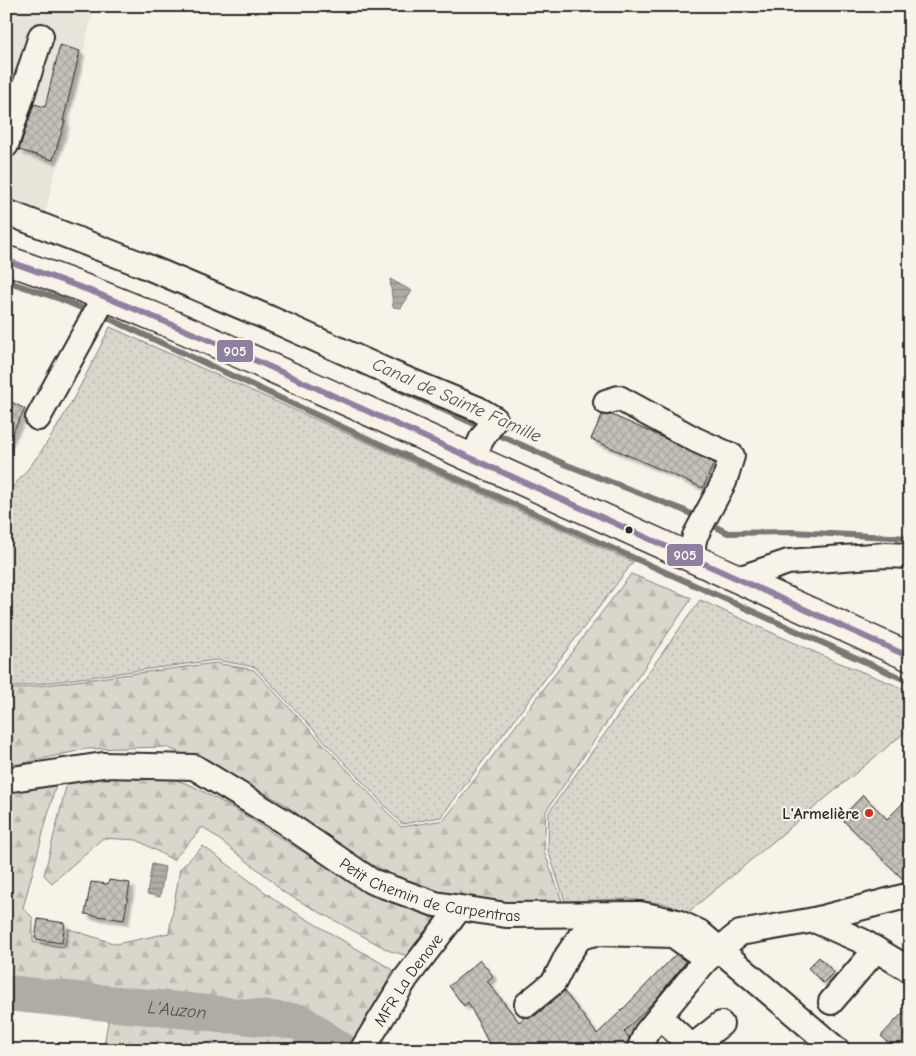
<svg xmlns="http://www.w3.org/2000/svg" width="916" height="1056" viewBox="0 0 916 1056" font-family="'Comic Neue',sans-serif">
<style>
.built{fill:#e8e4da}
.grass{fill:url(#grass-dots);stroke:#82807c}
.forest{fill:url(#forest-firs);stroke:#82807c}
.water{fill:url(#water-rules);stroke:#7a7874}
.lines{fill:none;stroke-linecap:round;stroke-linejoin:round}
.stream{stroke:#7a7874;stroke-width:6}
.river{stroke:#afaca4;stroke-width:36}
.building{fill:url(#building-cross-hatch);stroke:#2b2b2b;filter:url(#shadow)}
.minor-casing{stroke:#2b2b2b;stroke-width:28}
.major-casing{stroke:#2b2b2b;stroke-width:31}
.minor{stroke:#f7f3e8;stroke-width:24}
.major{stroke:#f7f3e8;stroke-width:28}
.bus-1-casing{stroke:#f7f3e8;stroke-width:10}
.bus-1{stroke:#8e81a0;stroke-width:6}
.bus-dot{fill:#2b2b2b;stroke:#f7f3e8;stroke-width:2}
.poi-dot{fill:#c8321e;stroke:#f7f3e8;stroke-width:2}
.labels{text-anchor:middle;stroke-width:4;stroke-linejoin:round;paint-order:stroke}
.poi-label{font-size:16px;font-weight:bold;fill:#2b2b2b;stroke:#f7f3e8;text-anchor:end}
.street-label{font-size:16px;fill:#2b2b2b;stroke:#f7f3e8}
.water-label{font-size:18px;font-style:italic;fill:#53524f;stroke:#f7f3e8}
.line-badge{stroke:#f7f3e8;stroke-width:2}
.badge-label{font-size:14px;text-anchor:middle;font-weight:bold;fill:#fff}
</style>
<defs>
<pattern id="grass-dots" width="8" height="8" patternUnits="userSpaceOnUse" patternTransform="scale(1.25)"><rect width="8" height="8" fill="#dad6cc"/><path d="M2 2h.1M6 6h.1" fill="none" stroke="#bbb8af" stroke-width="1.8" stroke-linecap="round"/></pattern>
<pattern id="forest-firs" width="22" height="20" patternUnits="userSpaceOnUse" patternTransform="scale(1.25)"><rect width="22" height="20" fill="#dad6cc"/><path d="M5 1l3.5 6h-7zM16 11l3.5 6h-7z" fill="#bbb8af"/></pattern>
<pattern id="water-rules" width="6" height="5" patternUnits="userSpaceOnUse" patternTransform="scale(1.25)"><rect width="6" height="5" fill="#afaca4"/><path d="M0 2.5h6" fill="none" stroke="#8f8c86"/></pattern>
<pattern id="building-cross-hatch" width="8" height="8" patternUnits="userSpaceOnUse" patternTransform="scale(1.25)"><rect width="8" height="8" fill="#c4c1b9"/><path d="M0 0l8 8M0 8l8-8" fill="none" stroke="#a9a69f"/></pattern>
<filter id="shadow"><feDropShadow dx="4.5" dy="4.5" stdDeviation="1" flood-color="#0004"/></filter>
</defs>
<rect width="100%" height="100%" fill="#f7f3e8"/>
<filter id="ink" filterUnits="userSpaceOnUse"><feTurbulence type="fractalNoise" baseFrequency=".02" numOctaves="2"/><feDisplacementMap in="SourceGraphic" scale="10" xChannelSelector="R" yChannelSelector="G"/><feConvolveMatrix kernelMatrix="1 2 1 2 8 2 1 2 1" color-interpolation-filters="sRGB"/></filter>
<g filter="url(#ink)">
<polygon class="built" points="6,6 94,6 45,214 6,204"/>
<g class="grass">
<path d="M 110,327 L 633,562 L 441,817 L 402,824 L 255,667 L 216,660 L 6,688 L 6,494 C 52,447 81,385 110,327 Z"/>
<polygon points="700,600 830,659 910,691 910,728 686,914 667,904 628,899 565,901 548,850 549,812"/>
</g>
<g class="forest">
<polygon points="631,574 692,598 546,811 544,851 562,901 534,906 484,902 418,888 367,862 326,835 283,803 225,772 166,747 86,749 6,767 6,690 216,663 254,670 401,827 444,820"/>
<polygon points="157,773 193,786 231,807 353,883 438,920 416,958 390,951 283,892 270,879 203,827 173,860 137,840 103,838 52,883 44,875 69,775"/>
<polygon points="58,777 23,908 33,918 33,942 64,947 69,929 116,944 169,933 180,869 203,846 281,904 393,970 354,1047 358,1050 103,1050 113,995 6,983 6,794"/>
</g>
<g class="water">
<polygon points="390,279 412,291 401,308 393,307"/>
<polygon points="152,864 165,867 160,897 147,894"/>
</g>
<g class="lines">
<g class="stream">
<polyline points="6,281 60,299 84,309"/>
<polyline points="110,319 351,431 910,682"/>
<polyline points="383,382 483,428"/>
<polyline points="492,432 567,465 683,510 699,518"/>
<polyline points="708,523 728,533 792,532 910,538"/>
</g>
<path class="river" id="s1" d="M 6,993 L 300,1022 L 341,1050"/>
</g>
<g class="building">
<polygon points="60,45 80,51 63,121 65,121 53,160 19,150 34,104 45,107"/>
<polygon points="6,399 25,409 6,445"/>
<polygon points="602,415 612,415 662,437 714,463 703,488 591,439"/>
<polygon points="863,795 887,819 910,796 910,882 906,882 841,818"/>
<polygon points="109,880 130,883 124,920 85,914 91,882 108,884"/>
<polygon points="38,919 65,923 62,943 35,939"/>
<polygon points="676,954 686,962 656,999 624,1032 629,1037 626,1050 492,1050 468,1002 464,1006 449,986 480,960 493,976 487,981 519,1022 525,1017 530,1017 536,1015 564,991 597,1034 622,1010"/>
<polygon points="819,957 834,972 823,983 808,968"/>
<polygon points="910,1005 910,1050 896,1050 881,1036"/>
</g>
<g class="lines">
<g class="minor-casing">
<g id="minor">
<polyline points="6,145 41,36"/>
<polyline points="6,212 143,265 271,319 391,373 478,409 495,419 481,440 473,458"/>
<polyline points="606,402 619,398 696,440 732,456 724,482 695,536 690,558"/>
<polyline points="38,418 105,296"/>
<polyline points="738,579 788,562 886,555 910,556"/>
<path id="s2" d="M 6,780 L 103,765 L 194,767 L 283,821 L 371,881 L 435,904 L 506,915 L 640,914 L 677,922 L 699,932 L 837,1050"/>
<polyline points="814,920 910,895"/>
<polyline points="831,1002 868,959"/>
<polyline points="527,1004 554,982 567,956 580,937 596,933 673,935 707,959"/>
<polyline points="660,1017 692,1047 691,1050"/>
<polyline points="692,1047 721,1024"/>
<path id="s3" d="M 362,1050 L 406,978 L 456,913"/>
<polyline points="639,1050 646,1033 695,973 707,959 740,933 814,920 862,941 910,970"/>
</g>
</g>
<g class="major-casing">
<path id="major" d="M 6,260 C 127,301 242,355 359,407 C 543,489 726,574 910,657"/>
</g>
<use href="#minor" class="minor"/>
<use href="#major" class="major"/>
<g class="bus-1-casing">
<polyline id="bus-1" points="6,260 96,293 228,348 910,657"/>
</g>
<use href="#bus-1" class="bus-1"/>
</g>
</g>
<circle class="bus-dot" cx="629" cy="530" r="4.5"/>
<circle class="poi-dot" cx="869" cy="813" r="5"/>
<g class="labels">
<g class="poi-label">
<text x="859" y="819">L'Armelière</text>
</g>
<g class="street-label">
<text dy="6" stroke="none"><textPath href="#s2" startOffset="459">Petit Chemin de Carpentras</textPath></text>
<text dy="6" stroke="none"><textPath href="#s3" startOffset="84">MFR La Denove</textPath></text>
</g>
<g class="water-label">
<text transform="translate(457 400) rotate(24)" y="6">Canal de Sainte Famille</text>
<text dy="6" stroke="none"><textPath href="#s1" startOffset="172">L'Auzon</textPath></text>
</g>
</g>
<g class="line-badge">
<rect x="216" y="339" width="38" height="24" rx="5" fill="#8e81a0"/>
<rect x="666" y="543" width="38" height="24" rx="5" fill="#8e81a0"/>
</g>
<g class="badge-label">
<text x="235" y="356">905</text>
<text x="685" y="560">905</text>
</g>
<rect width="916" height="1056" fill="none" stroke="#f7f3e8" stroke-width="25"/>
<rect x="12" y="12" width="891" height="1031" fill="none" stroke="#2b2b2b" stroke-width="2" filter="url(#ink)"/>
</svg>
